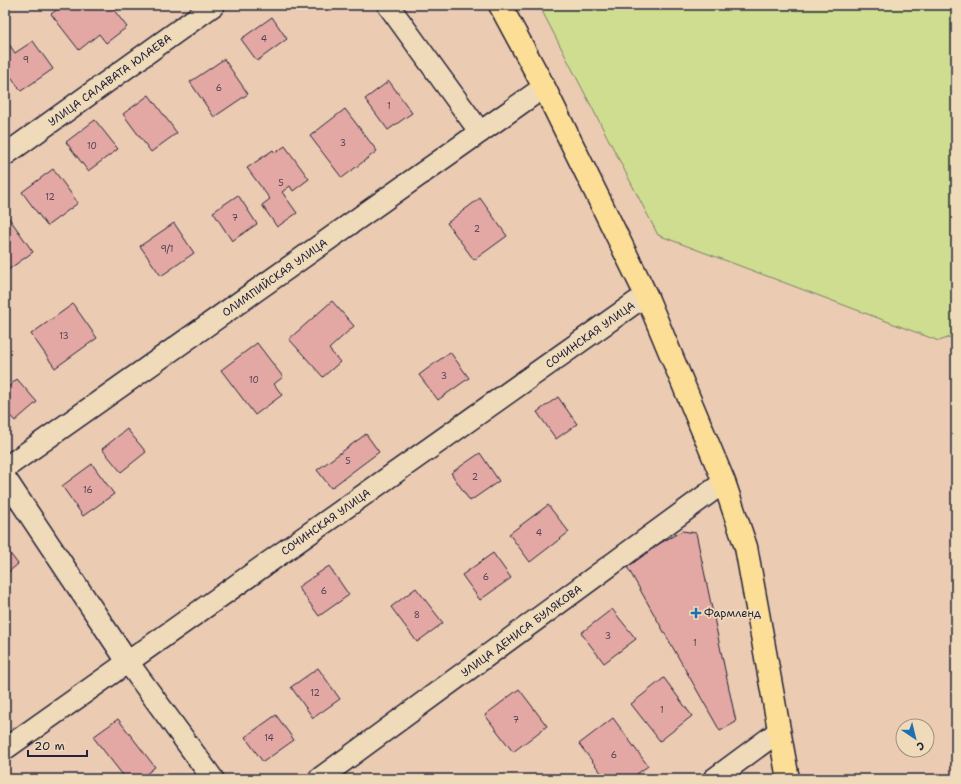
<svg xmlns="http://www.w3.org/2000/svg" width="961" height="784" viewBox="0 0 961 784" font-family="'Shantell Sans',sans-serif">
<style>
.green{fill:#cfdd90;stroke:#788066}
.building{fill:#e3a8a3;stroke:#22223b}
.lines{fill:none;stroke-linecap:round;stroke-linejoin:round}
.minor-casing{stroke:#22223b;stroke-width:24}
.major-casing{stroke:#22223b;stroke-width:25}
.minor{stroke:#efdab9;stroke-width:21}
.major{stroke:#fdde96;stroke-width:22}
.poi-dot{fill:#1f6fb2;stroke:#efdab9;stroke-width:1.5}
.labels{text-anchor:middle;stroke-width:3.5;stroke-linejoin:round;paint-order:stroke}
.number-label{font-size:9px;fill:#524455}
.street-label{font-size:11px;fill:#22223b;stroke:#efdab9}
.poi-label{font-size:11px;fill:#22223b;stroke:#efdab9;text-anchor:start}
</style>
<rect width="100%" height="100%" fill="#ebcbb2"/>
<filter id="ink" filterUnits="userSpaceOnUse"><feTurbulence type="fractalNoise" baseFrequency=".025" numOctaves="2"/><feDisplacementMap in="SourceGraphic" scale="8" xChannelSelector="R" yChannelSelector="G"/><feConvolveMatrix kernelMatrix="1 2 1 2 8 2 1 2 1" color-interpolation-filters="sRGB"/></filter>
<g filter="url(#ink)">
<polygon class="green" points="539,5 956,5 956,335 939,341 658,235"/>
<g class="building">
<polygon points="63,5 110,5 127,27 106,43 99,34 79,50 51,14"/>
<polygon points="272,17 287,39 257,61 241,39"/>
<polygon points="33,41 53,69 21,91 5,68 5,46 9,44 15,53"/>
<polygon points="224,59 248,94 214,117 190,82"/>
<polygon points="389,81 412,113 388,130 365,99"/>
<polygon points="149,95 177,133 151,152 123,114"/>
<polygon points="345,109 377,151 342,178 310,136"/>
<polygon points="95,120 118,149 88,171 66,142"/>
<polygon points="285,146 309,179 293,191 290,186 282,192 297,213 277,227 262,205 270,199 247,168 273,150 275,153"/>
<polygon points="53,169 78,203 47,226 22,192"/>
<polygon points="238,195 257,224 232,241 213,212"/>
<polygon points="480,198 507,236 474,260 447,223"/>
<polygon points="9,218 33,252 5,272 5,221"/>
<polygon points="174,223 194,253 161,276 140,246"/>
<polygon points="332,301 354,326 329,349 340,362 323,377 289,339"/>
<polygon points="73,304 97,338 55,368 31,334"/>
<polygon points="257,343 283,377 274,384 282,395 255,415 221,370"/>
<polygon points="450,352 469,378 438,400 419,375"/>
<polygon points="17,379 37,402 15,421 5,410 5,390"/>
<polygon points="558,397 577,424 556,439 537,412"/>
<polygon points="127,429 146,452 121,472 102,449"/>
<polygon points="366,434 379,452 331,488 317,470"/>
<polygon points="480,453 499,481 470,501 451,473"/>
<polygon points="92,464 114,494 83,516 62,486"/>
<polygon points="548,505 569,532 530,562 509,534"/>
<polygon points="682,531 696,533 736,722 720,731 625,563"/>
<polygon points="5,547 18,564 5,575"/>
<polygon points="493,553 511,578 480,600 462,575"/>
<polygon points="329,566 349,595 319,616 298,587"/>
<polygon points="416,588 443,623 417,642 391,607"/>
<polygon points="612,609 636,639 604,663 581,633"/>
<polygon points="318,668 340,699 313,718 291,687"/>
<polygon points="664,678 692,716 660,741 631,704"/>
<polygon points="519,689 547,726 513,752 485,715"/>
<polygon points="276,715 294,740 263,762 245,737"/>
<polygon points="613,718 648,766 630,779 606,779 579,744"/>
<polygon points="118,719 155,767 140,779 126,779 93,737"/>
</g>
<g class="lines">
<g class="minor-casing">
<g id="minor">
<polyline points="388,5 480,132"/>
<path id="s1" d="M 5,155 L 214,5"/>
<path id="s2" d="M 5,468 L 544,87"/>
<polyline points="5,478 127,661 213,779"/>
<path id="s3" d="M 5,749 L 646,295"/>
<path id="s4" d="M 319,779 L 724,482"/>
<polyline points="714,779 779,731"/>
</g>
</g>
<g class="major-casing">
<polyline id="major" points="500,5 544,87 646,295 724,482 746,547 788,779"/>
</g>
<use href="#minor" class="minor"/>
<use href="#major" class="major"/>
</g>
</g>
<path class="poi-dot" d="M694 607h4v4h4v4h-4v4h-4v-4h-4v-4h4z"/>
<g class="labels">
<g class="number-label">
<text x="264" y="42">4</text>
<text x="26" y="63">9</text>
<text x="219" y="91">6</text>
<text x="389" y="109">1</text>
<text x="343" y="146">3</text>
<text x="92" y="149">10</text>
<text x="281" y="186">5</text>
<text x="50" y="200">12</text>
<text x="235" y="221">7</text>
<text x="477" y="232">2</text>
<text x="167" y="252">9/1</text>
<text x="64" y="339">13</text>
<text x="444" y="379">3</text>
<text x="254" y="383">10</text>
<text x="348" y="464">5</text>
<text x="475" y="480">2</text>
<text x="88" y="493">16</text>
<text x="539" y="536">4</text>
<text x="486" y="580">6</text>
<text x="324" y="594">6</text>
<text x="417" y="618">8</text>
<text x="608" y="639">3</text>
<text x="695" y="646">1</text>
<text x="315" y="696">12</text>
<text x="662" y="713">1</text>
<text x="516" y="723">7</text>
<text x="269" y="741">14</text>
<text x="614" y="758">6</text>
</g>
<g class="street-label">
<text dy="4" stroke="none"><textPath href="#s1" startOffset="129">УЛИЦА САЛАВАТА ЮЛАЕВА</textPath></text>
<text dy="4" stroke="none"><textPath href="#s2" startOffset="330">ОЛИМПИЙСКАЯ УЛИЦА</textPath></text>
<text dy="4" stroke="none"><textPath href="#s3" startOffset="717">СОЧИНСКАЯ УЛИЦА</textPath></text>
<text dy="4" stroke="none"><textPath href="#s3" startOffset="393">СОЧИНСКАЯ УЛИЦА</textPath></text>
<text dy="4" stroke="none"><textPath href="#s4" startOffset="251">УЛИЦА ДЕНИСА БУЛЯКОВА</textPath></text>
</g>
<g class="poi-label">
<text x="704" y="617">Фармленд</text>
</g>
</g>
<rect width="961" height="784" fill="none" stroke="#efdab9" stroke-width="20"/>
<rect x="10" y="10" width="941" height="764" fill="none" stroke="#22223b" stroke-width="1.5" filter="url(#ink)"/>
<g transform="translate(915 738) rotate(145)"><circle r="19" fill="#efdab9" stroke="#9d9087"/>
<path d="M0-3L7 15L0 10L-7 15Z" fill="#1f6fb2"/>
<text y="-6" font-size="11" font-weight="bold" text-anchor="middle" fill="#22223b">С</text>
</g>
<path d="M28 750v6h59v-6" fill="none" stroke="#22223b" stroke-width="2"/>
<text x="34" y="750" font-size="12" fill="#22223b" stroke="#efdab9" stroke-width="3" paint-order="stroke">20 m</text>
</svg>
